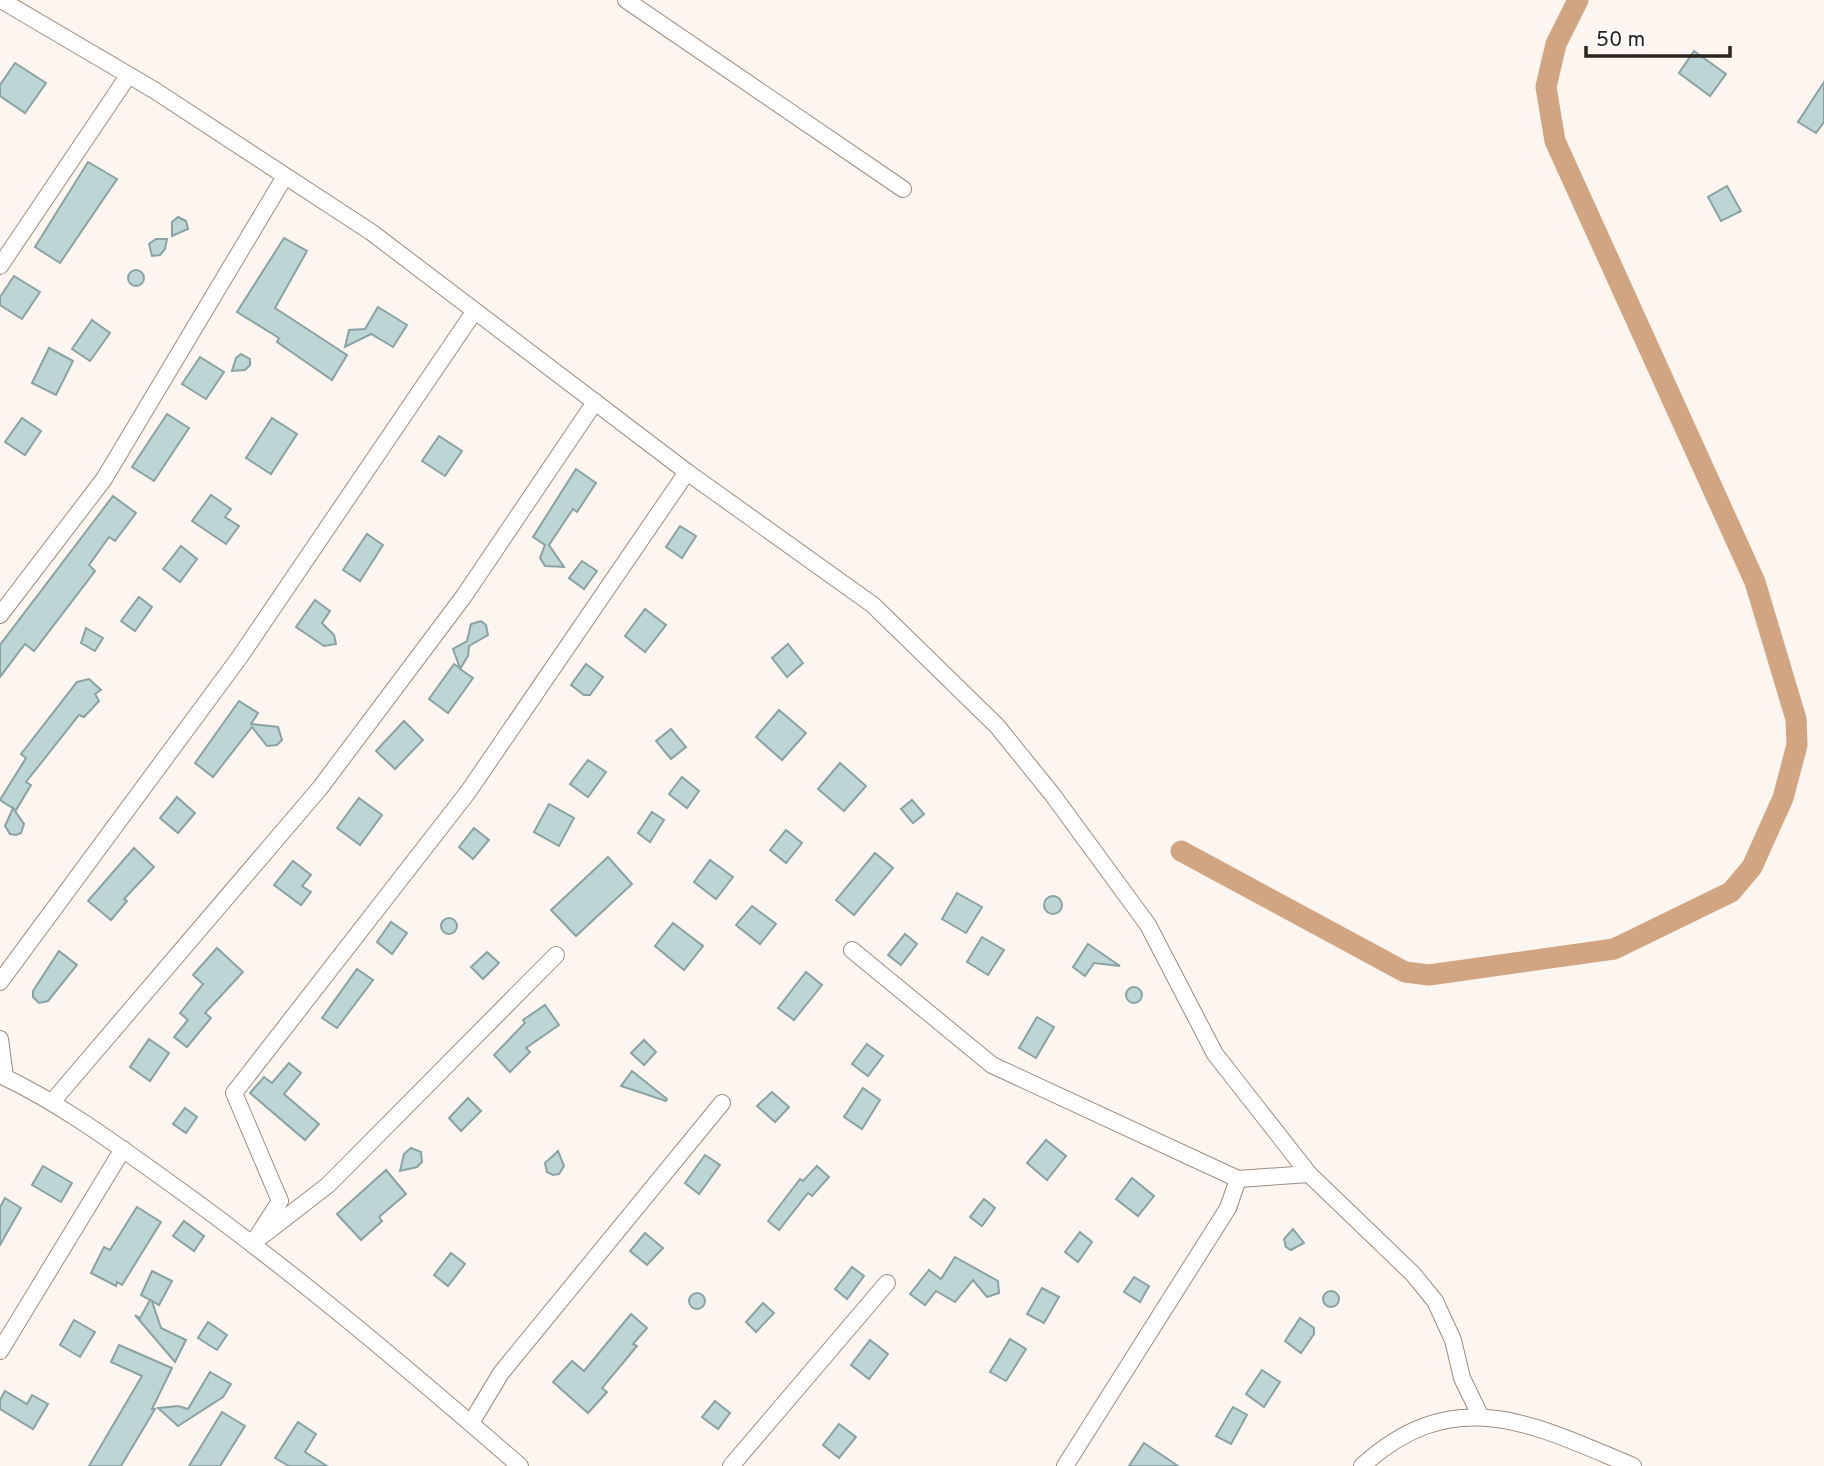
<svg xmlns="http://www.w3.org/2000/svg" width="1824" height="1466" viewBox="0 0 1824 1466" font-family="Overpass,sans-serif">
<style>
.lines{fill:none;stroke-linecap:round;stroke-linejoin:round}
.canal{stroke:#d1a581;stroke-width:21}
.building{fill:#bdd5d5;stroke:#8aa2a2;stroke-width:2}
.minor-casing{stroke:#9d8d81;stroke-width:18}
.minor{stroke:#fff;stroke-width:16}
</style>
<rect width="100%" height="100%" fill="#fcf5f0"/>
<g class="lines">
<polyline class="canal" points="1181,851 1405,972 1429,975 1614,949 1731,892 1752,867 1783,798 1797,745 1796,719 1755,582 1555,141 1546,87 1556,44 1578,0"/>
</g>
<g class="building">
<polygon points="1694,51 1726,74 1710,96 1679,73"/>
<polygon points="15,63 46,83 25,113 0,96 0,85"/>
<polygon points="1824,82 1824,122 1816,133 1798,122"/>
<polygon points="88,162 117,179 60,263 35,247"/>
<polygon points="1727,186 1741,211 1721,221 1708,197"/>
<polygon points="178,217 186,221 188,229 172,236 172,222"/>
<polygon points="284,238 307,251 275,308 347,355 332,380 277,342 279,338 237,312"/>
<polygon points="156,239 167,239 165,249 160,255 152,256 149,244"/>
<circle cx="136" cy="278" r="8"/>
<polygon points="14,276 40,292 22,319 0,305 0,297"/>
<polygon points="378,307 407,325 393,347 371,334 345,347 349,330 365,329"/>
<polygon points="92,320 110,333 90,361 72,349"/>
<polygon points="49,348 73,361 56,395 32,383"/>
<polygon points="241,354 250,359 250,365 245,370 232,371 236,358"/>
<polygon points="200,357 224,372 206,399 182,384"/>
<polygon points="167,414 189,428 154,481 132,467"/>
<polygon points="22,418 41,431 25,455 5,442"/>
<polygon points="272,418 297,434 271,474 246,458"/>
<polygon points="439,436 462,451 445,476 422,461"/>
<polygon points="576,469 596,483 577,512 573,509 549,545 564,567 545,566 540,558 545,545 533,537"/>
<polygon points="211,495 231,509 225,517 239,526 226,544 192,521"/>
<polygon points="113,496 136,513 115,541 109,537 89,565 95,571 34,651 25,644 0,677 0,645"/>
<polygon points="680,526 696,536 682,558 666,547"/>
<polygon points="367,534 383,545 360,581 343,570"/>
<polygon points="181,546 197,559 180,582 163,569"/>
<polygon points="582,561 597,571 584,589 569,578"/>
<polygon points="139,597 152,607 135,631 121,621"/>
<polygon points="315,600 330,611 322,623 334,635 336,644 324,646 296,627"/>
<polygon points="645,609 666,625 645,652 625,636"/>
<polygon points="481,621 486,625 488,635 469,646 468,656 460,669 473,678 448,713 429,699 454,664 460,668 453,649 467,641 471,624"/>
<polygon points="86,628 103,638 95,651 81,643"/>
<polygon points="788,644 803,663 787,677 772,658"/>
<polygon points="586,664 603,677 590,695 584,695 571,685"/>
<polygon points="89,679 101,690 95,694 99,701 84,717 79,715 26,782 31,785 16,810 0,800 26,758 21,754 77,682"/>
<polygon points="239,701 258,713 251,724 278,727 282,740 277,745 267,746 252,727 213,777 195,763"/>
<polygon points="779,710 806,733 782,760 756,737"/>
<polygon points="404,721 423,740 395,769 376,751"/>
<polygon points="671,729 686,747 671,759 656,741"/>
<polygon points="588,760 606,772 588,797 570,784"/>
<polygon points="840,763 866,786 844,811 818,789"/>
<polygon points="682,777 699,791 687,808 669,794"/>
<polygon points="177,797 195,813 178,833 160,818"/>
<polygon points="359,798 382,815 360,845 337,828"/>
<polygon points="912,800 924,814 913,823 901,809"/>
<polygon points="549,804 574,818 559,846 534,832"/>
<polygon points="13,808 24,824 21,833 16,835 10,834 5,826"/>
<polygon points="652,812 664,820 650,842 638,833"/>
<polygon points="474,828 489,840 473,859 459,847"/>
<polygon points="786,830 802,843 786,863 770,850"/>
<polygon points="134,848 154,867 124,899 127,901 111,920 88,901"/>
<polygon points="875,853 893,868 854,915 836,900"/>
<polygon points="608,857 632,884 576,936 551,910"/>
<polygon points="710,860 733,877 716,899 694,882"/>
<polygon points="293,861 311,875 302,886 311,892 301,905 274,885"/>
<polygon points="957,893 982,907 966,933 942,919"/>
<circle cx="1053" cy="905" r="9"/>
<polygon points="752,906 776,924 760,944 736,925"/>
<circle cx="449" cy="926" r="8"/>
<polygon points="391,922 407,933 392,954 377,942"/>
<polygon points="673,923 703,946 684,970 655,946"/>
<polygon points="905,934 917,944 901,965 888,955"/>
<polygon points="982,937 1004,950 988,975 967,962"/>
<polygon points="1088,944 1120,966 1094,963 1085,976 1073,967"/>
<polygon points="217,948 243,972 205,1013 211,1018 187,1047 174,1037 188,1020 180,1013 203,984 193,975"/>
<polygon points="59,951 77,965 48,1001 39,1003 33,997 33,991"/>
<polygon points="487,952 499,963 483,979 471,967"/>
<polygon points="357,969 373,980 337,1028 322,1018"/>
<polygon points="806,972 822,985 794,1020 778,1008"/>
<circle cx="1134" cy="995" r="8"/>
<polygon points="545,1005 559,1025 526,1048 530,1052 510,1072 494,1055 525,1023 523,1020"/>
<polygon points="1037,1017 1054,1027 1036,1058 1019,1048"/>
<polygon points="149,1039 169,1053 150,1081 130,1067"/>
<polygon points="644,1040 656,1052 644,1065 631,1053"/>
<polygon points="867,1044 883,1056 868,1076 852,1064"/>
<polygon points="289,1063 301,1073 284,1094 319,1124 305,1140 250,1093 264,1077 272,1083"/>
<polygon points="632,1071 667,1099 666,1101 621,1086"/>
<polygon points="863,1088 880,1100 862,1129 844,1117"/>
<polygon points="772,1092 789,1107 775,1122 757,1106"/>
<polygon points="468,1098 481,1111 461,1131 449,1118"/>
<polygon points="185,1108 197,1117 186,1133 173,1124"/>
<polygon points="1046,1140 1066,1156 1047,1180 1027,1163"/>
<polygon points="411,1148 421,1152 422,1162 417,1167 400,1171 404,1154"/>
<polygon points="558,1151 564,1166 559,1174 553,1175 547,1172 545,1163"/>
<polygon points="705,1155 720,1165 699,1194 685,1183"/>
<polygon points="43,1166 72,1183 61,1202 32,1185"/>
<polygon points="817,1166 829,1177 812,1196 808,1193 779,1230 768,1221 800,1179 803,1181"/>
<polygon points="386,1170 406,1194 379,1217 382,1221 361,1240 337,1214"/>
<polygon points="1132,1178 1154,1196 1138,1216 1116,1199"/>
<polygon points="5,1198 21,1208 0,1245 0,1207"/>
<polygon points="984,1199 995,1208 982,1226 970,1217"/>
<polygon points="137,1207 161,1222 122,1285 117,1282 116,1286 91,1273 104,1247 110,1250"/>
<polygon points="184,1221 204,1236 194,1251 173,1236"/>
<polygon points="1293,1229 1304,1243 1291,1250 1286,1247 1284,1239"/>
<polygon points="1080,1232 1092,1242 1078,1262 1065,1252"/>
<polygon points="645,1233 663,1248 647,1265 630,1251"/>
<polygon points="451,1253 465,1264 448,1286 434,1275"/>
<polygon points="955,1257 998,1281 999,1293 987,1297 973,1280 955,1302 936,1291 925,1305 910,1294 929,1270 941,1279"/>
<polygon points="852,1267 864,1276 847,1299 835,1289"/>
<polygon points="152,1271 172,1281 159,1305 152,1301 161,1328 186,1340 175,1362 135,1315 140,1318 150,1300 141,1295"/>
<polygon points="1134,1277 1149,1286 1140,1302 1124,1292"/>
<polygon points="1042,1288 1059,1297 1044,1323 1027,1314"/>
<circle cx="1331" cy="1299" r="8"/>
<circle cx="697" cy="1301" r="8"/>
<polygon points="763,1303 774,1313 756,1332 746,1322"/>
<polygon points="631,1314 647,1328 633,1344 637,1346 602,1388 607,1392 588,1413 553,1382 572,1361 584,1371"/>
<polygon points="1300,1318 1314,1328 1314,1334 1301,1353 1285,1341"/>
<polygon points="74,1320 95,1332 80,1357 60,1345"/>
<polygon points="208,1322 227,1335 217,1350 198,1338"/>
<polygon points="1010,1339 1026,1349 1006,1381 990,1372"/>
<polygon points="870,1340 888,1354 869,1379 851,1365"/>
<polygon points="119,1345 172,1368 152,1409 155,1409 121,1466 89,1466 142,1376 111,1362"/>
<polygon points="1262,1370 1280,1382 1264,1407 1246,1394"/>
<polygon points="210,1372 231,1384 223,1397 178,1426 158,1408 178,1406 188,1409"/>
<polygon points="5,1391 27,1404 32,1395 48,1404 33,1429 0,1409 0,1400"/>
<polygon points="715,1401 730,1413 718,1429 702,1417"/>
<polygon points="1233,1407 1247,1415 1231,1444 1216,1436"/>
<polygon points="222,1412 245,1426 220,1466 189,1466"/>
<polygon points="298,1422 316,1434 305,1452 327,1466 289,1466 275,1458"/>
<polygon points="839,1424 856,1437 839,1458 823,1445"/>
<polygon points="1144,1443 1178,1466 1129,1466"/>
</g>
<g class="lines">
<g class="minor-casing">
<g id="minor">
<polyline points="1,0 154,90 371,232 687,472 873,605 997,726 1052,794 1148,925 1215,1054 1309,1174 1413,1274 1435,1301 1453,1340 1462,1378 1480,1415"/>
<polyline points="626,0 903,189"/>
<polyline points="0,266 128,76"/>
<polyline points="0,615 104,479 284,178"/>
<polyline points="852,950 992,1065 1238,1179 1309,1174"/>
<polyline points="0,982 239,658 474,312"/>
<polyline points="0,1039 5,1077"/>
<path d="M 0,1075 C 62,1104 118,1146 174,1186 C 294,1272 408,1369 520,1466"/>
<polyline points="52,1102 320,788 464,596 595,402"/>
<polyline points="262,1236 328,1185 556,955"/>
<polyline points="253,1243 280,1201 234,1093 468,792 687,472"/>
<polyline points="0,1351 123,1149"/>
<polyline points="471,1423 501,1373 722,1103"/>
<polyline points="731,1466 887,1283"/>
<polyline points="1065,1466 1228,1208 1238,1179"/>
<path d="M 1362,1466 C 1455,1381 1534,1425 1633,1466"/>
</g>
</g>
<use href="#minor" class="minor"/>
</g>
<path d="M1586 46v10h144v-10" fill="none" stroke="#2a241f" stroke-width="3.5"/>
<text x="1596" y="46" font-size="21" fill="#2a241f" stroke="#ffffff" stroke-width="5" paint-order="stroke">50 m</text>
</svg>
